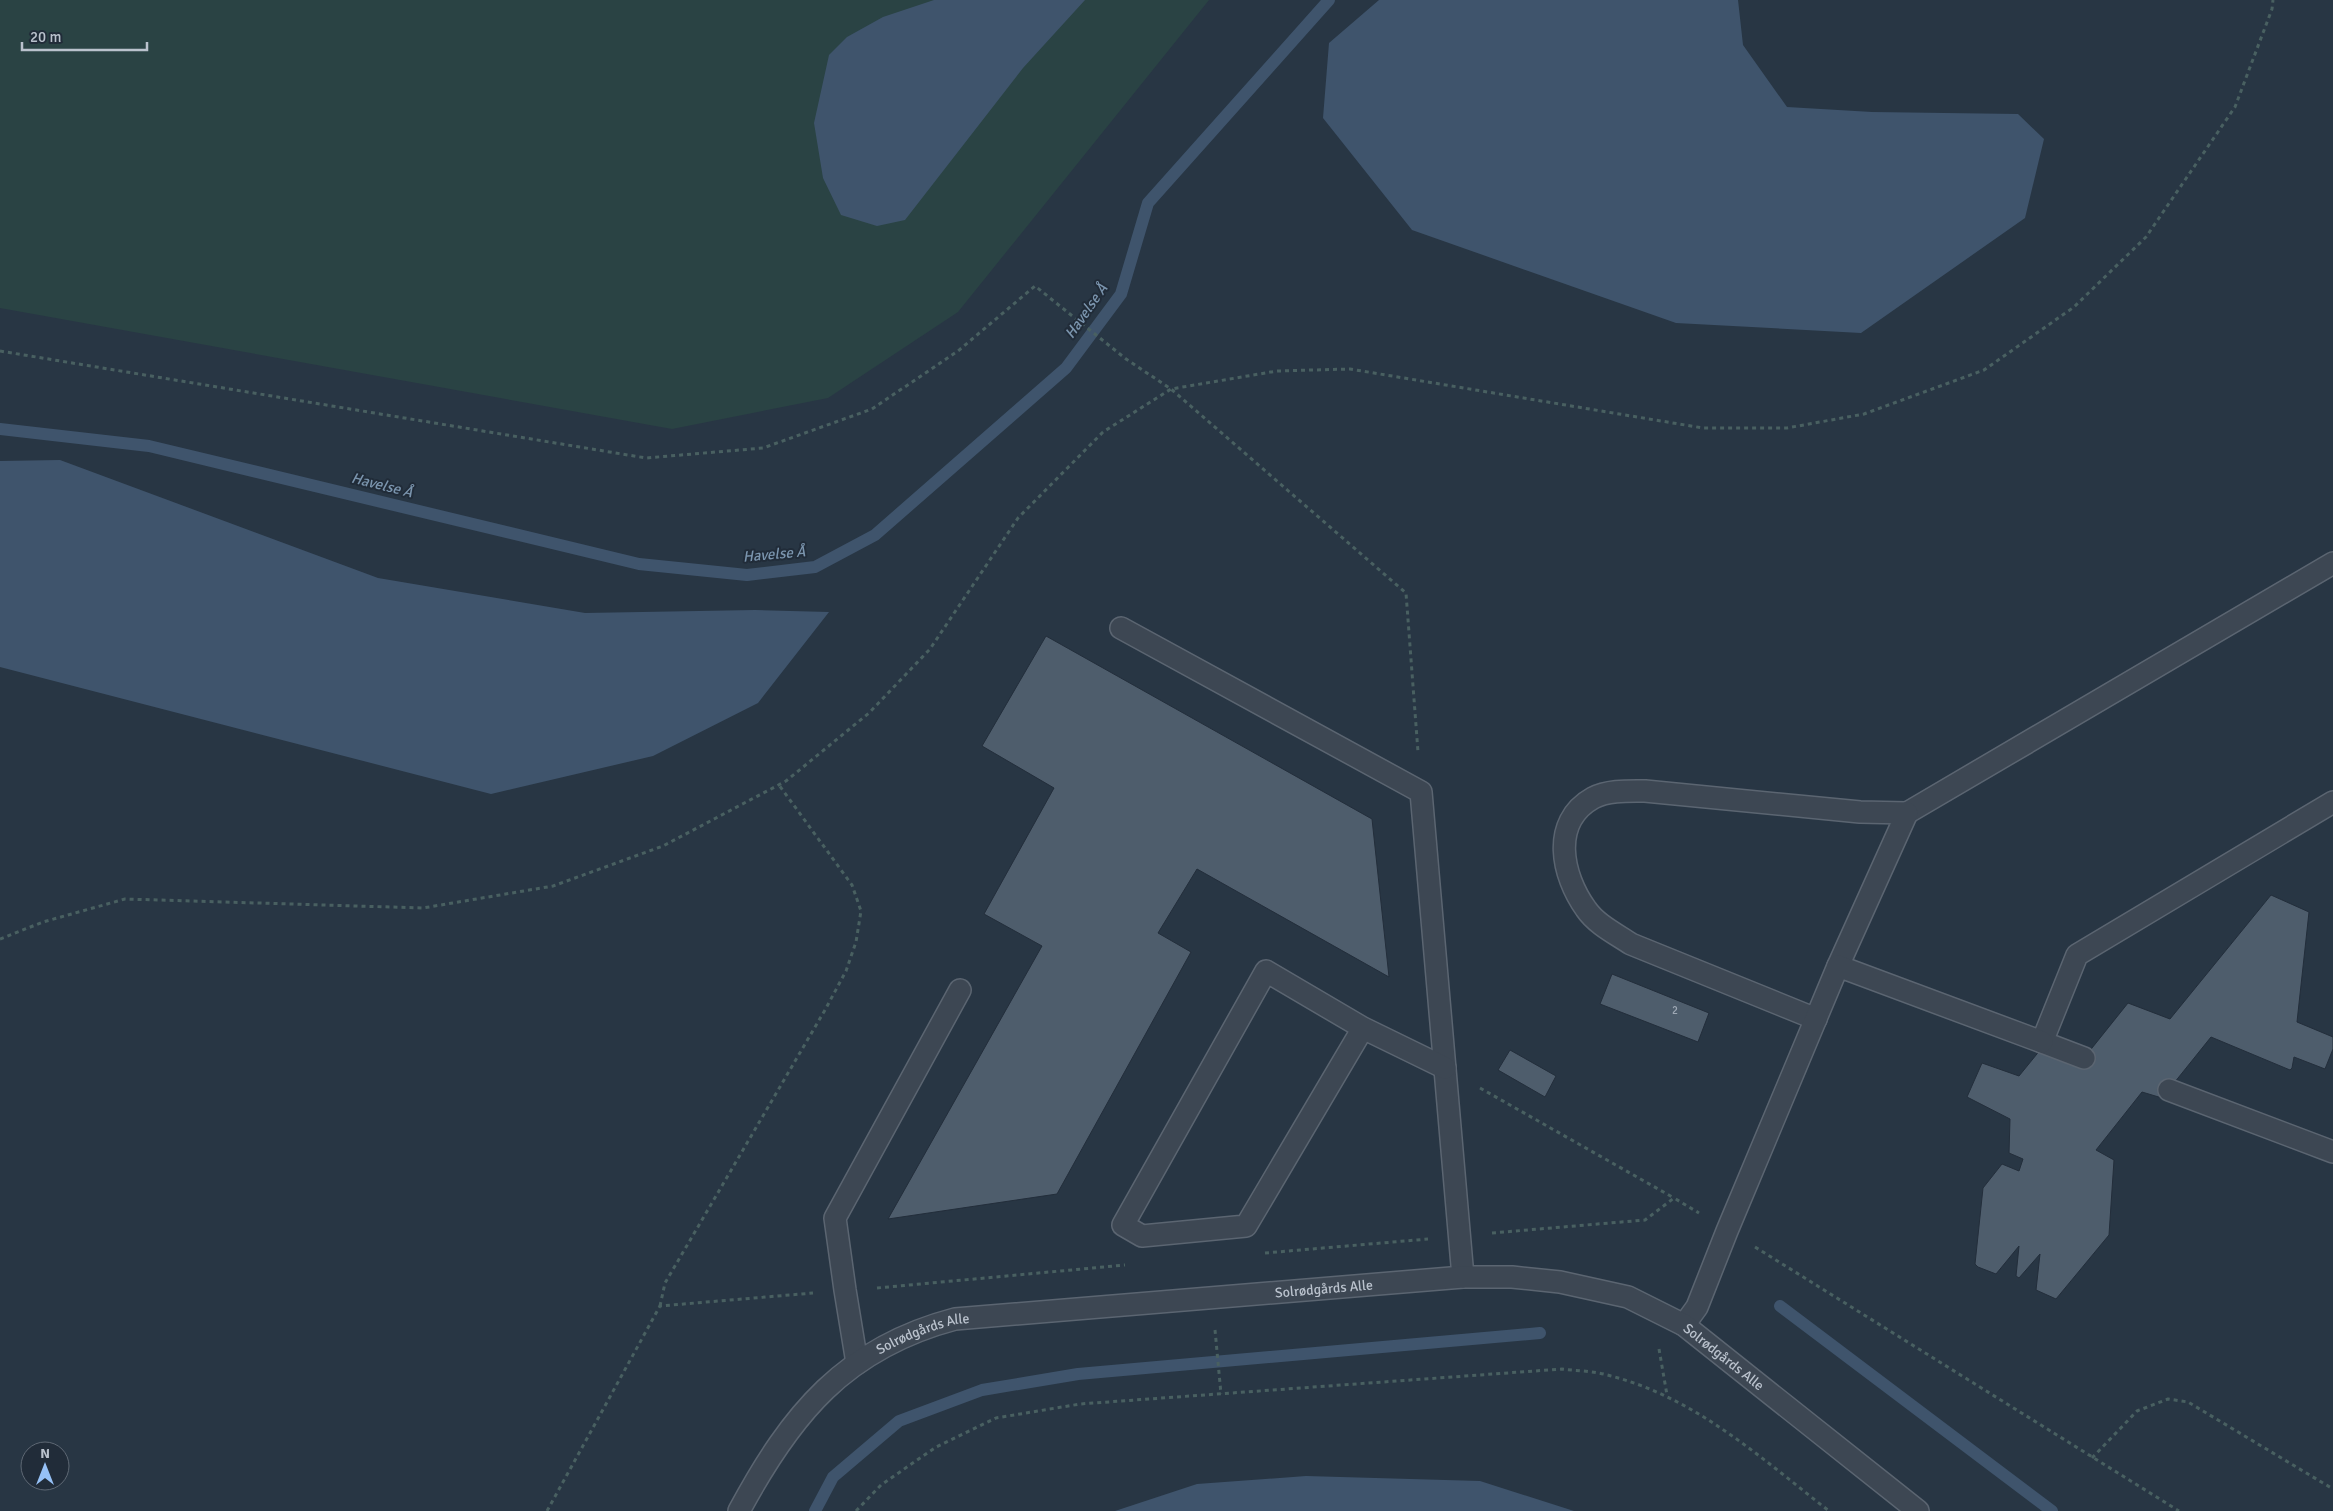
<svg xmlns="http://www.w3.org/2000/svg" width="2333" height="1511" viewBox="0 0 2333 1511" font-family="Signika,sans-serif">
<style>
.green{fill:#2a4344}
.water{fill:#3f546c}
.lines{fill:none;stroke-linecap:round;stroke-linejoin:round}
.stream{stroke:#3f546c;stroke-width:12}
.building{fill:#4e5d6c;stroke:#232e3b}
.lane-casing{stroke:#5b6571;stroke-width:24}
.path{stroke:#496061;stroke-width:3;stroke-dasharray:4 4;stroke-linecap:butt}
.lane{stroke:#3d4753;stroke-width:21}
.labels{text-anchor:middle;stroke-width:4;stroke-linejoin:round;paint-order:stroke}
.number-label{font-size:11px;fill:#9fa9b5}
.street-label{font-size:14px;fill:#bac2cd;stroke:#212c39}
.water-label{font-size:15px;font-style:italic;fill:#7b95ae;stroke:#212c39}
</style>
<rect width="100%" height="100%" fill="#283644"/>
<polygon class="green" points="0,0 1209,0 958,312 828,398 672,429 0,308"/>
<g class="water">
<polygon points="934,0 1085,0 1023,68 905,220 877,226 841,215 823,178 814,123 829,55 847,37 883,17"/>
<polygon points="1379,0 1738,0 1743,45 1787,107 1872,112 2018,114 2044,139 2025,218 1861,333 1676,323 1412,230 1323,118 1329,43"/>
<polygon points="60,460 378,578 585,613 755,610 829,612 758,703 653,756 491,794 0,667 0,461"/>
<polygon points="1306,1476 1480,1481 1574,1511 1115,1511 1197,1484"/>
</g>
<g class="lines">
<g class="stream">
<polyline points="0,429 149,446 639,564 747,575 815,567 875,535 1066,368 1121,294 1148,203 1329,0"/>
<polyline points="1780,1306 2052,1511"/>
<polyline points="815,1511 833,1477 899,1421 982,1390 1078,1374 1540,1333"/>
</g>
</g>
<g class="building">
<polygon points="1046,636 1372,819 1389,977 1197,869 1158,933 1191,952 1057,1194 888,1219 1042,946 984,914 1054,788 982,746"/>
<polygon points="2271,895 2309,912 2297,1022 2333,1037 2333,1049 2325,1069 2294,1057 2292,1068 2290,1070 2211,1037 2162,1098 2142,1092 2096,1150 2114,1160 2109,1235 2056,1299 2036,1290 2040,1254 2019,1278 2016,1276 2019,1246 1996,1274 1978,1267 1975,1264 1983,1188 2002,1164 2019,1171 2023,1159 2009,1153 2010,1119 1967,1097 1982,1063 2019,1076 2041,1049 2080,1063 2128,1003 2170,1019"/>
<polygon points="1612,974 1709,1013 1698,1042 1600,1004"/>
<polygon points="1510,1050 1556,1076 1545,1097 1498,1070"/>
</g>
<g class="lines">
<g class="lane-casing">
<g id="lane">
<polyline points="1121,628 1421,792 1463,1277"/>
<polyline points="1907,813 2333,563"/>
<path d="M 1816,1019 L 1631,944 C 1616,934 1596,924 1586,909 C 1562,876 1550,822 1593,798 C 1608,790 1629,791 1645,791 L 1860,812 L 1907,813 L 1838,966"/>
<polyline points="1363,1028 1246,1226 1142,1236 1123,1225 1266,971 1363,1028 1445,1068"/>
<polyline points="2084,1058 2042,1042 2077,955 2333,802"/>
<polyline points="2169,1090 2333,1152"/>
<polyline points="1684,1325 1697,1307 1727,1231 1838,966 2042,1042"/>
<polyline points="857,1363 845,1290 835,1218 960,990"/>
<path id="s1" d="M 739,1511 C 791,1414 845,1348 955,1319 L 1463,1277 L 1512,1277 L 1560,1282 L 1628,1297 L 1684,1325 L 1918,1511"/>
</g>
</g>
<g class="path">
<polyline points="0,351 646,458 763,448 872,409 958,351 1035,286 1126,359 1171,389 1406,593 1418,752"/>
<polyline points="0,939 43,922 125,899 423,908 553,886 663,846 786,781 869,713 930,649 1018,518 1103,432 1171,389 1277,371 1350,369 1703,428 1787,428 1864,414 1984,370 2074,307 2146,237 2235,107 2272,9 2273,0"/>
<polyline points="1480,1088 1674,1198"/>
<polyline points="1492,1233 1645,1220 1674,1198 1699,1213"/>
<polyline points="1755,1247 2179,1511"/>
<polyline points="1265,1253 1428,1239"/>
<polyline points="877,1288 1125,1265"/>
<polyline points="660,1306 665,1283 825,1010 846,971 856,942 861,911 852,885 779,785"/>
<polyline points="1215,1330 1221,1394"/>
<polyline points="1659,1349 1667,1395"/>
<polyline points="2092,1458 2137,1411 2168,1399 2188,1402 2333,1489"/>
<polyline points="547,1511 660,1306 813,1293"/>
<path d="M 856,1511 L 881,1485 L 936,1447 L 996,1418 L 1080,1404 L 1562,1369 C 1578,1371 1595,1371 1611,1376 C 1696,1398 1761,1458 1829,1511"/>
</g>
<use href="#lane" class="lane"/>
</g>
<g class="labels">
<g class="number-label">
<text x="1675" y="1014">2</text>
</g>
<g class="street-label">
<text dy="5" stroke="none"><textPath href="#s1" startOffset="669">Solrødgårds Alle</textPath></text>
<text dy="5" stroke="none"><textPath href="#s1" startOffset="264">Solrødgårds Alle</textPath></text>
<text dy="5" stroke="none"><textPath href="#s1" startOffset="1089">Solrødgårds Alle</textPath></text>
</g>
<g class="water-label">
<text transform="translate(1086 311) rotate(-55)" y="5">Havelse Å</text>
<text transform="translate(382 485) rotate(14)" y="5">Havelse Å</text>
<text transform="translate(774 554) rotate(-5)" y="5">Havelse Å</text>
</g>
</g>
<g transform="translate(45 1466)"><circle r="24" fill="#212c39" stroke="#5e6874"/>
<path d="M0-4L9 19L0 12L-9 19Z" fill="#96c1f6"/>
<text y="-8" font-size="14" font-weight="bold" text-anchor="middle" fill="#bac2cd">N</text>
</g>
<path d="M22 42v8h125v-8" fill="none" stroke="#bac2cd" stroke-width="2.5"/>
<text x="30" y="42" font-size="15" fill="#bac2cd" stroke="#212c39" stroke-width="4" paint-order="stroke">20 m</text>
</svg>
